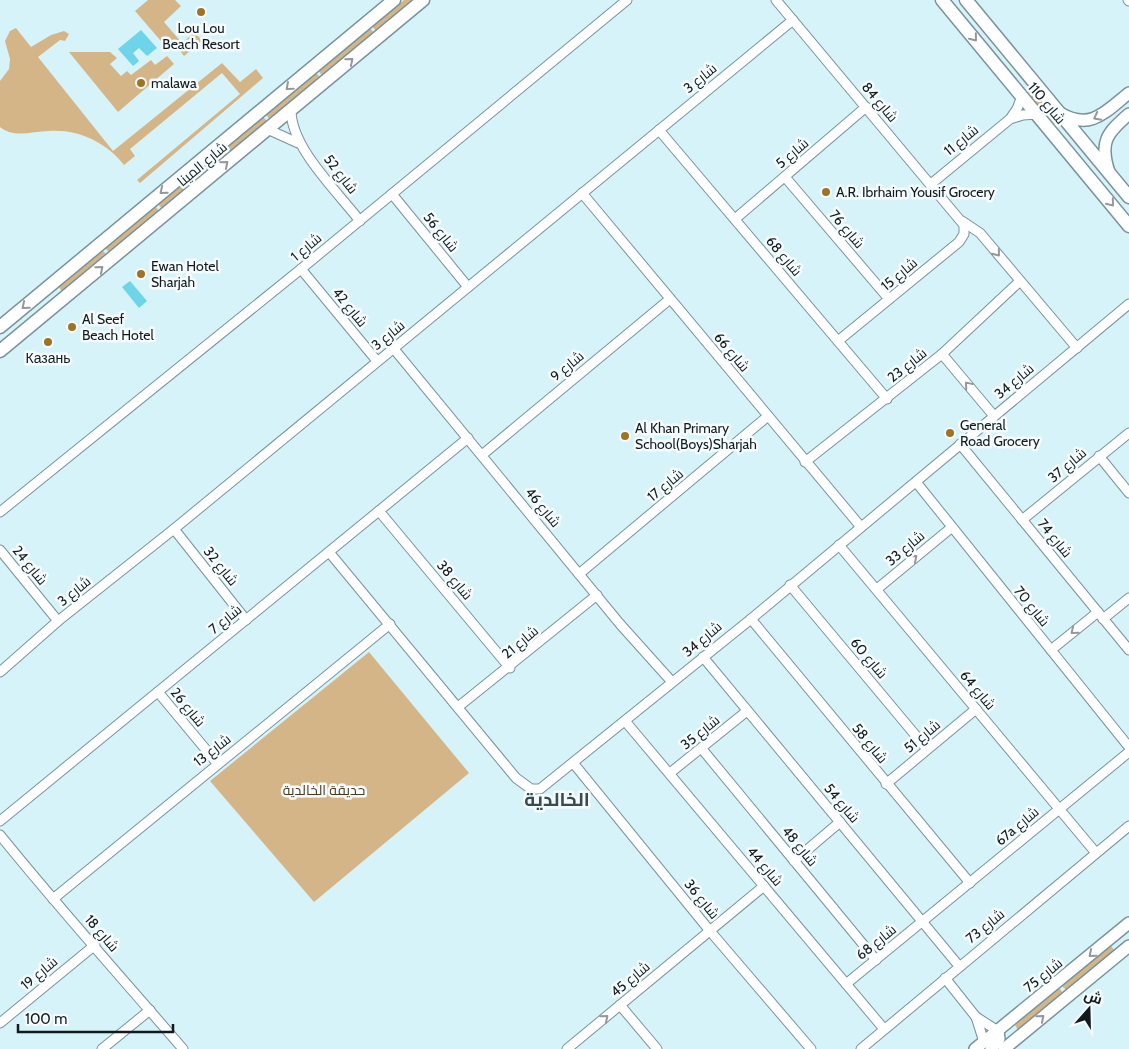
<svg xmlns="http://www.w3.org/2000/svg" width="1129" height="1049" viewBox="0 0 1129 1049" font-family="Cabin,Cairo,sans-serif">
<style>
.green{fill:#d4b587}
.water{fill:#6dd4ea}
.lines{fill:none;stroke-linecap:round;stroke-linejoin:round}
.minor-casing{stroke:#799399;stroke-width:11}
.tertiary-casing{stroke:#799399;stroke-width:14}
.secondary-casing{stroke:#799399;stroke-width:15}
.minor{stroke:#fff;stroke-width:9}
.tertiary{stroke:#fff;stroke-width:11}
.secondary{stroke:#fff;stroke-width:12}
.oneway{stroke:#94989a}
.poi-dot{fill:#a07324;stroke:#f6fcfd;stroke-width:2}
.labels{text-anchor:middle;stroke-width:5;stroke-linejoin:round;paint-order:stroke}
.poi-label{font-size:14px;fill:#111b1e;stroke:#f6fcfd;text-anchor:start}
.street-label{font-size:14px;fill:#111b1e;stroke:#f6fcfd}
.park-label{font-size:14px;fill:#4c391b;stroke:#f6fcfd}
.district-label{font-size:19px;font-weight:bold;fill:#344c52;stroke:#f6fcfd}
</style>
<rect width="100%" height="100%" fill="#d7f3fa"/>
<g class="green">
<polygon points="148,0 175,0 181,6 164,22 182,43 195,32 202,41 184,56 178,48 167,48 135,11"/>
<polygon points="404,0 413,0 376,31 372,26"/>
<path d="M 16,28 L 31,47 L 51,35 L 64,31 L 69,34 L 65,41 L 60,40 L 38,57 L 113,151 L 222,63 L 240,82 L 256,69 L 263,78 L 140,183 L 137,180 L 240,94 L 222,73 L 130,149 L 135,156 L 124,165 C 106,142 78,129 49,131 C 32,131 15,139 0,127 L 0,81 L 9,69 L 10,59 L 5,41 L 10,31 Z"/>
<polygon points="370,28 374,33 322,76 319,71"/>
<polygon points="69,52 110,52 117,58 110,64 121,76 127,71 131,75 151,60 155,65 167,56 174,64 118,112"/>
<polygon points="316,73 320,77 270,119 266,115"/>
<polygon points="1031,89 1057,120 1053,124 1027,92"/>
<polygon points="263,117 267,121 215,164 212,160"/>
<polygon points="209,161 213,166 162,209 158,204"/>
<polygon points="155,206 159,211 109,252 105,248"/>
<polygon points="102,250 106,254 62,291 58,286"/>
<polygon points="369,652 469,773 314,902 210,781"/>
<polygon points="1111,946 1114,950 1066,990 1062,986"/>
<polygon points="1059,988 1063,993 1018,1030 1015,1025"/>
</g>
<g class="water">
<polygon points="141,30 157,48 147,56 139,48 133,53 139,61 133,66 118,49"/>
<polygon points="130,281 147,301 139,308 122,287"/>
</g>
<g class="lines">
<g class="minor-casing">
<g id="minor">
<polyline points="776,0 964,225 964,234 959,242 838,341"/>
<polyline points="1128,0 1129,1"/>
<path d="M 291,110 C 291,148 337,191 360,221"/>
<polyline points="1010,119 1023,115 1037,114"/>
<polyline points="267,129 298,143"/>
<polyline points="659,130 887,399"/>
<polyline points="785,177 889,299"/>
<polyline points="931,184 1010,119 1017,109 1022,96"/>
<polyline points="582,193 861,527"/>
<polyline points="392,194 468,287"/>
<polyline points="735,219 866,107"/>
<polyline points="962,221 980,233 1077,348"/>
<polyline points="301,269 377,361"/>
<polyline points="394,349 620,624 672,682"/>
<polyline points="942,354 994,416"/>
<polyline points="960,444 1129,650"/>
<polyline points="482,455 670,299"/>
<polyline points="1099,456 1129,493"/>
<polyline points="805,462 942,354 1020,281"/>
<polyline points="916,482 1129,747"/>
<polyline points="379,511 510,668"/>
<polyline points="0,512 301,269 627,0"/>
<polyline points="1022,520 1129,433"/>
<polyline points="174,529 246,620"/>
<polyline points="839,545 1096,853"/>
<polyline points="0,550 58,621"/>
<polyline points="329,552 516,778 531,789 540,789 751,619 1129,304"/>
<polyline points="579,574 768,416"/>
<polyline points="790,585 927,749"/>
<polyline points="877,589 951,528"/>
<polyline points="751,619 970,883"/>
<polyline points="1103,619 1129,598"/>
<polyline points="1051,650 1098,612"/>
<polyline points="703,657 959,966"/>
<polyline points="0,672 58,621 174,529 793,20"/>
<polyline points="158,692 217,763"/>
<polyline points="458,707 597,595"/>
<polyline points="625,721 884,1029"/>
<polyline points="702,749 876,960"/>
<polyline points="574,764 710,931 811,1049"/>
<polyline points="670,773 747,711"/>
<polyline points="886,784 976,709"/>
<polyline points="0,821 468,438"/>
<path d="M 0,835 C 59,908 122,978 183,1049"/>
<polyline points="794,861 840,822"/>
<polyline points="53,899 390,624"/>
<polyline points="945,978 976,1017 998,1031"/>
<polyline points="846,984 1129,752"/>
<polyline points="620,1005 657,1049"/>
<polyline points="976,1017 984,1042"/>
<polyline points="0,1023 95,945"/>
<polyline points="102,1049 150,1010"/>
<polyline points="567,1049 764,886"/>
<polyline points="861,1049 1129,826"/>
</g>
</g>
<g class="tertiary-casing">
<g id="tertiary">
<path d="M 1060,113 C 1091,131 1105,112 1129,93"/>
<path d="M 1109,172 C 1099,142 1107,133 1129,114"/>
<polyline points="975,1049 1129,923"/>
<polyline points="991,1049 999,1039 998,1031"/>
<polyline points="1004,1049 1129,946"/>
</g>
</g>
<g class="secondary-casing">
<g id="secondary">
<polyline points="942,0 1129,226"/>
<polyline points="966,0 1129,197"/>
<polyline points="0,327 394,0"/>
<polyline points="0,351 423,0"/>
</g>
</g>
<use href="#minor" class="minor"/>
<use href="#tertiary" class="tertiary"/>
<use href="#secondary" class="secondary"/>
</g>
<defs><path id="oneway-chevron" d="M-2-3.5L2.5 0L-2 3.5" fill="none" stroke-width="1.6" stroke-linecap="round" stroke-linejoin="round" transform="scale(1.25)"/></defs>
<g class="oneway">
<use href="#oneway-chevron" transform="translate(974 38) rotate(51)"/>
<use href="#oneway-chevron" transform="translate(350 61) rotate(-40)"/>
<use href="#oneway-chevron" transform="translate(289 87) rotate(139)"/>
<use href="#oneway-chevron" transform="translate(1097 117) rotate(153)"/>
<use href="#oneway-chevron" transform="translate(225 164) rotate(-40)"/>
<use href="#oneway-chevron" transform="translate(163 191) rotate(141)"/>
<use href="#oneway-chevron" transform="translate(1111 203) rotate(51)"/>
<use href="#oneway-chevron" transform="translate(997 253) rotate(51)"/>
<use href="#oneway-chevron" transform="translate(100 269) rotate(-40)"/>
<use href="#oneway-chevron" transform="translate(25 306) rotate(140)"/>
<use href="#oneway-chevron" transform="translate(968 385) rotate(-130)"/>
<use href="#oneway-chevron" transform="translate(914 558) rotate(-40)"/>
<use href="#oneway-chevron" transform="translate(1074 631) rotate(141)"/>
<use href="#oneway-chevron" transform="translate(1092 954) rotate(140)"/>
<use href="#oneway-chevron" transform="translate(605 1018) rotate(-39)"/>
<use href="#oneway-chevron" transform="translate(1041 1018) rotate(-40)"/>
</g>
<g class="poi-dot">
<circle cx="201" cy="12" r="5"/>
<circle cx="141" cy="83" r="5"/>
<circle cx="826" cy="192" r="5"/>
<circle cx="141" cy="274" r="5"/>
<circle cx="72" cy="327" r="5"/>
<circle cx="48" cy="342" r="5"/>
<circle cx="950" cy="433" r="5"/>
<circle cx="625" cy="436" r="5"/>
</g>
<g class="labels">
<g class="poi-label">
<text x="201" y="33" text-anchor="middle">Lou Lou<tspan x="201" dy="16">Beach Resort</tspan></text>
<text x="151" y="88">malawa</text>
<text x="836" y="197">A.R. Ibrhaim Yousif Grocery</text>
<text x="151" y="271">Ewan Hotel<tspan x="151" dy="16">Sharjah</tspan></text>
<text x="82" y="324">Al Seef<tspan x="82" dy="16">Beach Hotel</tspan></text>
<text x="48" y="363" text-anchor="middle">Казань</text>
<text x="960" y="430">General<tspan x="960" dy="16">Road Grocery</tspan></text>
<text x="635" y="433">Al Khan Primary<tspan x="635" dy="16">School(Boys)Sharjah</tspan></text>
</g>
<g class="street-label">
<text transform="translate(700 78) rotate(-39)" y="5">شارع 3</text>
<text transform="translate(880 102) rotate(50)" y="5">شارع 84</text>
<text transform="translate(1047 103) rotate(50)" y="5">شارع 110</text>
<text transform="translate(961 140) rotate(-39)" y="5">شارع 11</text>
<text transform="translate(792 153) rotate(-40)" y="5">شارع 5</text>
<text transform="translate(202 164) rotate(-40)" y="5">شارع المينا</text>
<text transform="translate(341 174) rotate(52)" y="5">شارع 52</text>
<text transform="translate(847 229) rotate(50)" y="5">شارع 76</text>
<text transform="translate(441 232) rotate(51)" y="5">شارع 56</text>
<text transform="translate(306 247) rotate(-40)" y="5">شارع 1</text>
<text transform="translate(784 256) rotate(50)" y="5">شارع 68</text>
<text transform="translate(899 274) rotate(-40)" y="5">شارع 15</text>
<text transform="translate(350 307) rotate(51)" y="5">شارع 42</text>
<text transform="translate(388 335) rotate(-39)" y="5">شارع 3</text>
<text transform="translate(732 352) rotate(50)" y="5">شارع 66</text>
<text transform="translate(907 365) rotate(-39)" y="5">شارع 23</text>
<text transform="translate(567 366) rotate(-40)" y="5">شارع 9</text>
<text transform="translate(1014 381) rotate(-40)" y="5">شارع 34</text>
<text transform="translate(1067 465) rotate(-40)" y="5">شارع 37</text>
<text transform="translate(665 485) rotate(-40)" y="5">شارع 17</text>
<text transform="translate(543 507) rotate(51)" y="5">شارع 46</text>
<text transform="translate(1055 538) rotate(51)" y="5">شارع 74</text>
<text transform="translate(905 548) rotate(-40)" y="5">شارع 33</text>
<text transform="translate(30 565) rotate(51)" y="5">شارع 24</text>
<text transform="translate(221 566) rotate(51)" y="5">شارع 32</text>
<text transform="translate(455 580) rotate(50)" y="5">شارع 38</text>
<text transform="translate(74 591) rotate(-39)" y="5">شارع 3</text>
<text transform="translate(1032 606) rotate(51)" y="5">شارع 70</text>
<text transform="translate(225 619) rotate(-39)" y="5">شارع 7</text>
<text transform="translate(702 639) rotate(-40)" y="5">شارع 34</text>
<text transform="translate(520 642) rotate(-40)" y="5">شارع 21</text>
<text transform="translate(869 658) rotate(50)" y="5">شارع 60</text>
<text transform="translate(978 690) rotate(50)" y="5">شارع 64</text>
<text transform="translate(188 707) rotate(51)" y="5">شارع 26</text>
<text transform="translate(700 732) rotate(-39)" y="5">شارع 35</text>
<text transform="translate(922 736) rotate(-40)" y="5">شارع 51</text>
<text transform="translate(870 743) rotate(51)" y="5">شارع 58</text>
<text transform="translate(212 750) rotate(-38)" y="5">شارع 13</text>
<text transform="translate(842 803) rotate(50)" y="5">شارع 54</text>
<text transform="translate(1017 826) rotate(-40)" y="5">67a شارع</text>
<text transform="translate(800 846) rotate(51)" y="5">شارع 48</text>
<text transform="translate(765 866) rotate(50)" y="5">شارع 44</text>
<text transform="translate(702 899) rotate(51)" y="5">شارع 36</text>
<text transform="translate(985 926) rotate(-39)" y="5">شارع 73</text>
<text transform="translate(102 933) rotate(49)" y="5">شارع 18</text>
<text transform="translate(876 942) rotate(-39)" y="5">شارع 68</text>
<text transform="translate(39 973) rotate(-40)" y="5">شارع 19</text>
<text transform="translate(1043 975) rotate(-39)" y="5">شارع 75</text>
<text transform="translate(630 979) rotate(-40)" y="5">شارع 45</text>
</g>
<g class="park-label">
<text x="324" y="795">حديقة الخالدية</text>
</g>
<g class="district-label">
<text x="557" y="806">الخالدية</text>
</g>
</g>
<g transform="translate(1089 1009) rotate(20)" stroke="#f6fcfd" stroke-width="4" paint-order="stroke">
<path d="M0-4L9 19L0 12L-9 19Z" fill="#111b1e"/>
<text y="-8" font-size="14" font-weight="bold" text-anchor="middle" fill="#111b1e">ش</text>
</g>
<path d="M18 1024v8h155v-8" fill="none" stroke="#111b1e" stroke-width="2.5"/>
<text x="25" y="1024" font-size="15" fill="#111b1e" stroke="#f6fcfd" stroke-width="4" paint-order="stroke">100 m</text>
</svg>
